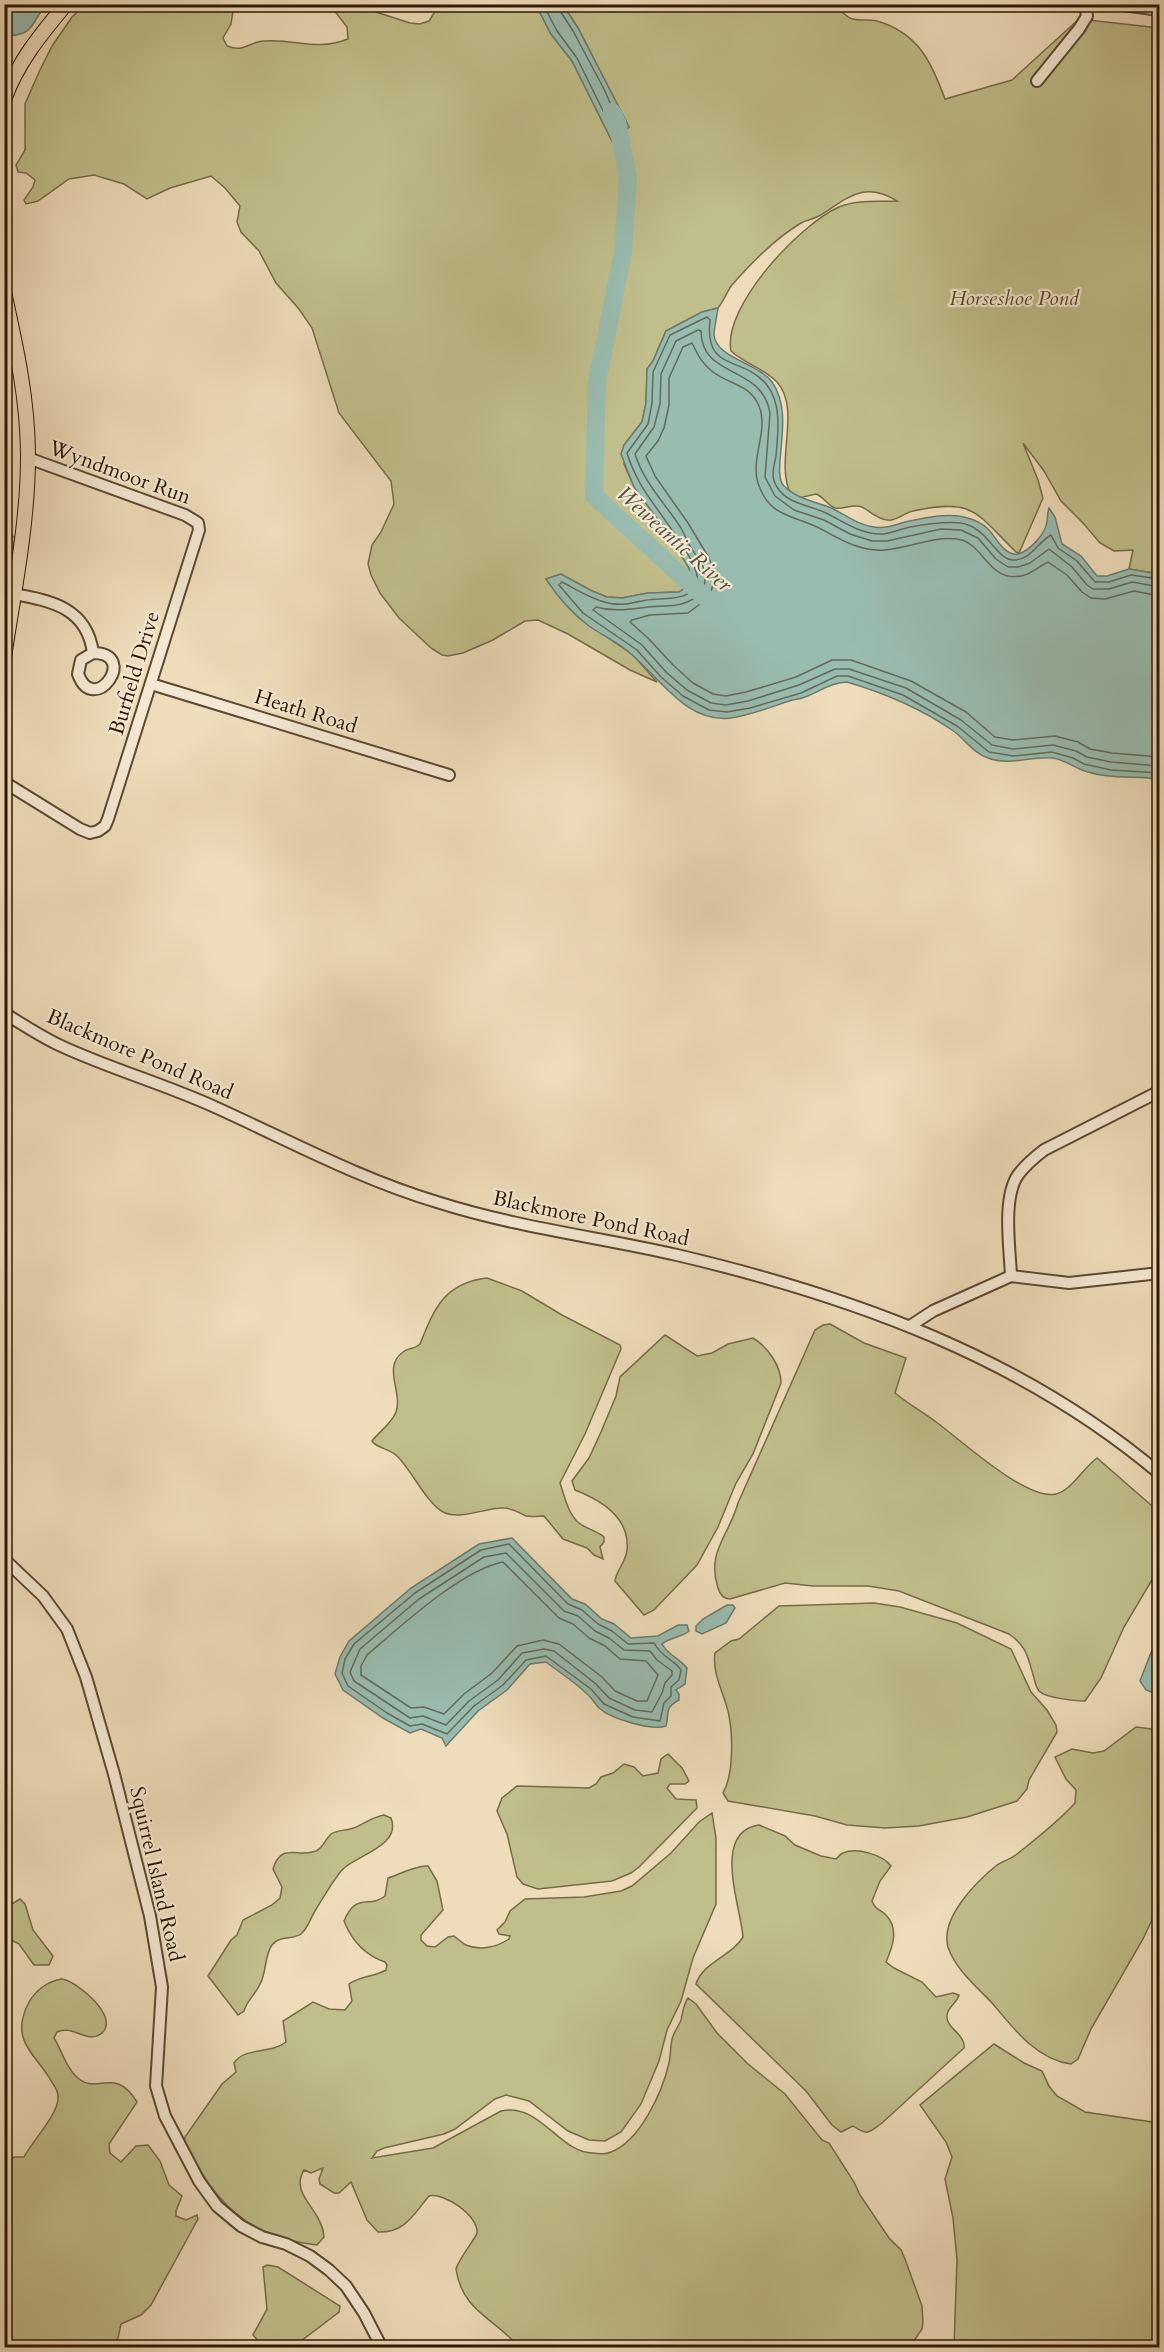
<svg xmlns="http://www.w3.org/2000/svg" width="1164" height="2352" viewBox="0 0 1164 2352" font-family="Cardo,serif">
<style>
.green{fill:#c0be8b;stroke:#766b48;stroke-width:1.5}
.water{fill:#99bcb0;stroke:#6d7a6b;stroke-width:1.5}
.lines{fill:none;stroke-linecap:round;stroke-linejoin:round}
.shore{stroke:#626a5a;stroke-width:1.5}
.river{stroke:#99bcb0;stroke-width:18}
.minor-casing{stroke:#5c4932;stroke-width:14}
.major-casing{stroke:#2c1804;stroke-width:16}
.minor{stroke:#f4e8d2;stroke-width:10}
.major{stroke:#eedcba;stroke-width:14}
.labels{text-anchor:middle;stroke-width:4.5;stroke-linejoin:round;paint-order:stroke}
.park-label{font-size:21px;font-style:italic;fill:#584a2c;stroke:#f4e8d2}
.street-label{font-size:21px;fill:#2c1804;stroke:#f4e8d2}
.water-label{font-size:22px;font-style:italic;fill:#525140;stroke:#f4e8d2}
</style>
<rect width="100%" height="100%" fill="#eedcba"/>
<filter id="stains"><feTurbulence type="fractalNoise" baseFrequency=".00333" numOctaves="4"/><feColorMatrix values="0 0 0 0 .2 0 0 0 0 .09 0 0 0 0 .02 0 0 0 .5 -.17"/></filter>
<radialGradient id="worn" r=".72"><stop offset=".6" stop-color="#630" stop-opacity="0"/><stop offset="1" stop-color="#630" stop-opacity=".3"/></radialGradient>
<g class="green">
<path d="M 85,5 L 234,5 L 231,24 L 223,38 L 227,46 C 245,53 248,42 263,41 C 295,38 315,52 348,39 L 347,27 L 330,5 L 364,5 L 376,12 L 410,23 L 420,24 L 429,21 L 439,5 L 536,5 L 551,34 L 572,61 L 612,141 L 629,127 L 578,28 L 563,5 L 835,5 C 840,9 846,18 853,19 C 861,21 869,19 877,21 C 918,33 931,61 945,99 L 1012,80 L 1079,19 L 1159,28 L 1159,574 L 1129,569 L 1133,550 L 1114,551 L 1100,543 L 1083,523 L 1061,501 L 1044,471 L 1023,443 L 1038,480 L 1043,498 L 1019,553 L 1016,552 C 975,512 974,498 913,511 C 904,513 895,522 887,520 C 877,519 870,511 862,507 C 853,503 844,510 835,508 C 827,505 824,497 816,494 L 799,498 L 791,495 C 774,461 802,410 777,382 C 764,368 745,364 731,351 C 722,307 800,224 839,207 C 858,199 877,202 897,201 C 863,180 847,199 819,216 C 813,219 807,220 801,223 C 776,238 752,262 732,285 C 727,291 724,301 718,308 L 702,312 L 666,331 L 653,361 L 647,369 L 646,403 L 642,422 L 624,445 L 624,464 L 634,487 L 669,535 L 689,568 L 691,581 L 686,587 L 679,592 L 648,593 L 622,598 L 607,597 L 592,591 L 561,574 L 546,579 L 579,618 L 633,655 L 657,682 L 630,670 L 568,634 L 538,620 L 525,621 L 493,640 L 463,653 L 448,656 L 442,655 L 431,648 L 399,618 L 380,593 L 371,575 L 368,564 L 372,545 L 381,532 L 394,504 L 391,481 L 339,413 L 312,328 L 299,309 L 276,283 L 259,251 L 241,232 L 237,222 L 240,206 L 225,188 L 211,176 L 170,188 L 147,199 L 124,184 L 94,175 L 69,179 L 38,201 L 26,204 L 24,200 L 33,187 L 35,180 L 26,173 L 18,172 L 16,165 L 25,150 L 25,104 L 39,72 L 52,46 L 72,17 Z"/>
<polygon points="5,533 15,537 12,557 5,555"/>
<path d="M 487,1278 L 522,1291 L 562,1315 L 620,1345 L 621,1349 L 585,1434 L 560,1483 C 564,1495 568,1514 579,1523 C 586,1529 596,1530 604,1537 L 604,1542 L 600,1547 L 603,1559 L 594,1555 L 587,1548 L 563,1539 L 544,1516 C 539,1516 531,1517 526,1516 C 519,1513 513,1508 504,1508 C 487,1507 462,1520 445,1513 C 429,1507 412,1471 398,1457 C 390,1448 377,1449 372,1441 C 379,1432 392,1423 396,1412 C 403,1392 382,1367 403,1352 C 408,1348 415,1349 420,1344 C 434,1309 444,1283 487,1278 Z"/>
<path d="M 830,1324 L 864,1343 L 906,1358 L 895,1393 C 908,1404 923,1412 936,1422 C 960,1439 1026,1501 1056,1494 C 1072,1490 1083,1468 1097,1458 L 1159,1512 L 1159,1568 L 1124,1627 L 1101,1678 L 1085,1701 C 1076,1701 1045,1698 1039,1691 C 1036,1687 1035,1682 1034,1678 C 1028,1658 1027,1646 1009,1634 L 899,1591 L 868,1586 L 813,1586 L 785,1583 L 730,1599 C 723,1599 720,1595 718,1588 C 706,1552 729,1536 738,1503 L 815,1330 L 823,1325 Z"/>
<path d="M 665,1335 L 697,1356 L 712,1353 L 728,1344 L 753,1338 C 768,1347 781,1366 781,1383 L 753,1454 L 736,1483 L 718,1527 L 697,1565 L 654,1610 L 644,1615 L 615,1581 C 616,1571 626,1562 627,1550 C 630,1518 601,1500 575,1490 L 572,1481 L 589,1458 L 601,1432 L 616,1396 L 620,1377 Z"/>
<path d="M 874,1603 L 900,1607 L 957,1623 L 1011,1649 L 1031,1692 L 1047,1710 L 1056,1725 L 1057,1732 L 1029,1780 L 1027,1789 L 1017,1801 L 967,1817 L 919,1826 L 885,1828 L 847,1825 L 815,1816 L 728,1801 L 723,1793 C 734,1774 733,1732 728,1711 C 723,1691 712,1673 715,1653 L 731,1641 L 739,1639 L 779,1606 Z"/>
<path d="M 1136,1727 L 1159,1730 L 1159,1905 L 1143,1939 L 1091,2029 L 1078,2059 L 1071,2064 C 1037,2060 1013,2028 993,2004 C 978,1988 955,1969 948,1947 C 940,1918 976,1882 997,1865 C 1003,1861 1011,1859 1017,1854 C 1037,1838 1058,1822 1075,1803 L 1076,1790 L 1066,1779 L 1055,1757 L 1072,1749 L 1093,1753 L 1104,1751 Z"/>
<polygon points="668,1754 682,1768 689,1781 685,1784 670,1784 667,1788 676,1799 696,1800 697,1808 639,1867 631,1873 612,1881 538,1889 523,1884 517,1877 507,1834 497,1811 502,1798 517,1786 589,1788 596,1784 601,1777 613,1773 624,1764 634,1767 643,1776 658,1773 661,1759"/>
<path d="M 712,1813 L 716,1838 L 716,1904 L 693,1958 L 681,2001 L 667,2030 L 659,2061 L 641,2104 L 621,2132 L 605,2141 L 589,2140 L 568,2131 L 529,2101 L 506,2095 L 495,2099 L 455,2129 L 444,2134 L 384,2148 L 377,2151 L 372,2158 L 433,2148 L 501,2111 C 540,2102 559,2153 593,2153 C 599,2154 605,2155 611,2152 C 640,2141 662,2093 669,2063 C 671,2054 670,2045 673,2036 C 675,2031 679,2025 681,2020 C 683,2012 683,2005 688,1998 L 696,2004 L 717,2033 L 748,2064 L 785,2094 L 822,2140 L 829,2143 L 854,2182 L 860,2195 L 889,2238 L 901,2250 L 905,2259 L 922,2306 L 923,2322 L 922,2329 L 909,2348 L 519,2347 C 494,2318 462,2311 456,2269 C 459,2258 476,2238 477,2233 C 479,2216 444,2192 429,2196 C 413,2215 405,2233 378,2232 L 367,2220 L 351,2182 L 339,2193 L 334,2193 L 320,2184 L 319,2179 L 323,2168 L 311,2173 L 304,2170 C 289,2195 322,2208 324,2237 L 317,2245 C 245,2237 219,2204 184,2145 L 185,2137 L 222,2084 L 236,2072 L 234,2063 C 244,2047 271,2054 286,2042 L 283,2021 L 313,2002 L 329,2009 L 345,2010 L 352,2001 L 349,1984 C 360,1976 374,1977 386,1970 L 387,1965 L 385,1962 C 364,1955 352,1941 344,1921 C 357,1891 369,1909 385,1896 L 388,1878 C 400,1874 416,1865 428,1866 L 437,1881 L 443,1910 L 421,1935 L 421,1940 L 427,1946 L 435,1947 L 448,1937 L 454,1936 C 458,1939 462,1943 466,1945 C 480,1951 497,1947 509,1939 L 510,1936 L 499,1934 L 497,1930 L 505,1922 L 510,1911 L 525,1899 L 584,1897 L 621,1891 L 632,1886 L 671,1853 L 699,1822 Z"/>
<path d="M 384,1815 L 391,1818 C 402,1846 356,1855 342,1870 C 332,1882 323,1898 315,1911 C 310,1919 308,1928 301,1934 C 293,1940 279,1935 272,1945 C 264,1956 267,1972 260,1984 C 256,1994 247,2000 244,2011 L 238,2015 L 208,1976 L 231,1940 L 237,1935 L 243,1920 L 272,1905 L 280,1898 L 282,1887 L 273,1869 C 281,1842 298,1858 316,1851 C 324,1847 325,1839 331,1834 C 337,1830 343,1831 350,1829 C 361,1827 368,1818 384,1815 Z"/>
<path d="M 759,1825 L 785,1836 L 795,1845 L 821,1856 L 836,1859 C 838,1857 840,1854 843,1853 C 857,1847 883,1855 891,1866 L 880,1881 L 872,1901 C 875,1910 880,1909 886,1915 C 899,1929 893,1946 886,1962 L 894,1968 L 922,1982 L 936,1997 L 953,1993 L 959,1995 C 957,2003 948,2007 947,2015 C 945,2028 966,2034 964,2048 L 882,2123 C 868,2133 868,2136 853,2126 L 841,2132 L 832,2125 L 806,2091 L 696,1984 C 703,1962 732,1956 743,1937 C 741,1907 711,1832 759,1825 Z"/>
<polygon points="20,1899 25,1904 33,1930 53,1956 49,1965 34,1965 19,1944 11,1940 5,1945 5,1908"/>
<path d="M 62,1979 C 77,1981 120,2017 102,2033 C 88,2045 72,2024 57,2032 L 54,2038 C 62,2051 67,2070 79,2079 C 98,2094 115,2066 137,2102 L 109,2144 L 110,2153 L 121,2162 L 136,2146 L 148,2145 L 160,2161 L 169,2185 L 182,2196 L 176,2211 L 176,2216 L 186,2220 L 197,2215 L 198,2219 L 151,2305 L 141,2315 L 121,2324 L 116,2347 L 5,2347 L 4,2191 L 9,2162 L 14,2157 L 24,2157 C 33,2140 59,2114 58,2097 C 58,2092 56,2088 53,2084 C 37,2054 8,2042 29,2002 C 36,1990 48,1981 62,1979 Z"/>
<polygon points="994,2044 1024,2063 1042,2071 1049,2086 1057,2096 1085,2112 1159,2123 1159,2347 954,2347 957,2260 953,2218 945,2179 952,2157 946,2142 920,2105"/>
<polygon points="267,2265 278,2267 340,2306 339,2312 293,2347 264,2347 253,2335 267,2309 263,2267"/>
</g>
<g class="water">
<path d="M 14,5 L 46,5 C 37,14 33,32 20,34 C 15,36 10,35 5,36 L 5,11 Z"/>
<polygon points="536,5 563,5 578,28 629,127 612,141 572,61 551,34"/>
<path d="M 718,308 C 717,317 714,327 714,335 C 716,358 758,363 772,382 C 796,415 770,472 784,486 C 797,499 813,501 829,507 C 845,514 857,525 874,527 C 885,529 895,525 905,522 C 924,518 945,513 964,517 C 972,519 982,523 988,529 C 996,537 1004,556 1018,554 C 1030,551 1045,534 1047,522 C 1048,517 1047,513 1049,508 L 1055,517 L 1062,544 L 1081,556 L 1097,576 L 1107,576 L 1129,569 L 1159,574 L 1159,779 C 1135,776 1105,779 1082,770 C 1072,766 1063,759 1052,758 C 1030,756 1010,766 988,758 C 973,753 964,738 952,730 C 920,708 884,693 847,682 C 832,682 819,692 805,697 C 801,699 796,699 792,700 C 771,707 752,715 731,718 C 687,724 660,678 631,654 C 618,642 603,636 589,626 C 573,614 557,596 546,579 L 561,574 L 592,591 L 607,597 L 622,598 L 648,593 L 679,592 L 686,587 L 691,581 L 689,568 L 669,535 L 634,487 L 621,454 L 624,445 L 642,422 L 646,403 L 647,369 L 653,361 L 666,331 L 702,312 Z"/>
<path d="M 512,1538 L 572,1599 L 585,1604 L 602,1619 L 614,1624 L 631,1638 L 658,1636 L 678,1625 L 687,1625 L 689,1631 C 681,1638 670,1637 662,1644 C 668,1655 679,1658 687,1668 L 685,1684 L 676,1690 L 679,1694 L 679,1700 C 663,1709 670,1712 666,1726 C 652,1731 611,1719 599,1708 C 595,1704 592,1698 587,1694 C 575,1682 559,1672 546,1662 L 530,1664 L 507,1690 L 478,1711 L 446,1746 L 442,1738 L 421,1729 L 410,1733 L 383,1718 L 343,1690 L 335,1674 L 340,1657 L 349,1641 L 411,1588 L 479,1544 Z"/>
<polygon points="727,1605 733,1605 735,1608 726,1623 702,1634 696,1631 696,1626 703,1619"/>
<polygon points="1159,1632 1160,1695 1159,1695 1146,1690 1140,1681"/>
<polygon points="142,2343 200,2347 134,2347"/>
</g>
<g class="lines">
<g class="shore">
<polyline points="543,4 557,31 577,58 612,129 616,130 620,125 604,89 573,31 559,9 558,4"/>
<path d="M 1160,579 L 1131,575 L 1109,582 L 1095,582 L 1077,561 L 1058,548 L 1051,535 C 1038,542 1031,560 1014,560 C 995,560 988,526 960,523 C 943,521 926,524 910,527 C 901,529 892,533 883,534 C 862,535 846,523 828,514 C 811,505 788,505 777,487 C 770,476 774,467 776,456 C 778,432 782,405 767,385 C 743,355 704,373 710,320 L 707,317 L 670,335 L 653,372 L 652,403 L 648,424 L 627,453 C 630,463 635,474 640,483 C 649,502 702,563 697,581 C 693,599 673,598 659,599 C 649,599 641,601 632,603 C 606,609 583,593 562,582 L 559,585 L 583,613 L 637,650 L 661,677 L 683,696 L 709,710 L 727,712 L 750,708 L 801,693 L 837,676 L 848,676 L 903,695 L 957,726 L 989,752 L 1013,756 L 1052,752 L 1073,758 L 1084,764 L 1111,770 L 1160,773"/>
<path d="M 1160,587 L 1132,582 L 1109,589 L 1093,589 L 1087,585 L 1072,567 L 1049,549 L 1030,563 L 1018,567 L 1008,567 L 996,559 L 978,538 L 961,530 L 941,529 L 887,541 L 872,541 L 850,534 L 824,520 L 794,510 L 775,496 L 765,477 L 770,413 C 762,364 701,379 701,331 L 698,330 L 676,341 L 661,374 L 660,404 L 654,427 L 635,454 C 644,483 665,503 681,528 C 685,535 687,542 692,549 C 696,557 704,564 705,573 C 708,598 684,606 665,606 C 641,606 620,614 596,607 L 593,610 L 642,645 L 666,672 L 687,690 L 711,703 L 726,705 L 748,701 L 799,685 L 835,669 L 849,669 L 906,688 L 961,720 L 992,745 L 1013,749 L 1053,745 L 1076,751 L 1087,757 L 1111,762 L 1160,766"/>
<path d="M 1160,596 L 1134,591 L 1105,599 L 1091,598 L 1082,592 L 1067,575 L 1048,562 C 1039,566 1032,574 1021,576 C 987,582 984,542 957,539 C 932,536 910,548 885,550 C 861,552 841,540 821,529 C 795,515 769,518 758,483 C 750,459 769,431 759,406 C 750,384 730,385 713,372 C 702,364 698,355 692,343 L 683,347 L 669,378 L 669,405 L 664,428 L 658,441 L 646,456 L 655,476 L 688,523 L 709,558 L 714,570 L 714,582 L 711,591 L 704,601 L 688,613 L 650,615 L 632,620 L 630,622 L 649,639 L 673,665 L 693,683 L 713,694 L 726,696 L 746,692 L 796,677 L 832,660 L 851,660 L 911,681 L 966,712 L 995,737 L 1013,740 L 1055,736 L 1078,742 L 1090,749 L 1112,753 L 1160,757"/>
<path d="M 509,1544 L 568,1604 L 582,1610 L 598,1624 L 612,1631 L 628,1644 L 654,1643 C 663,1659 674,1659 681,1670 L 679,1680 L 671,1687 L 671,1696 L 664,1703 L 660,1721 L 633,1717 L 604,1704 L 591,1689 L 546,1656 L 526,1660 L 503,1685 L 474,1706 L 447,1734 L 422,1724 L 410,1726 L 387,1713 L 348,1686 L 342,1673 L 345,1659 L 354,1644 L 415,1593 L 481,1550 Z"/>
<polygon points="506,1553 564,1611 578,1616 595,1631 609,1638 624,1650 650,1651 657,1660 672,1671 672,1675 665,1683 662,1693 652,1712 635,1710 609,1698 596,1684 554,1651 544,1649 522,1653 498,1680 469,1701 446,1725 423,1716 410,1718 354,1681 350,1672 360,1649 419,1599 484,1557"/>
<path d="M 503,1562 L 559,1618 L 573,1624 L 589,1638 L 605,1646 L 620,1659 L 646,1661 L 658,1675 L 647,1701 L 637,1701 L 615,1691 L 602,1677 L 559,1644 L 543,1640 L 517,1646 L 492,1673 L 464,1694 L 444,1714 L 424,1707 L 411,1708 L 361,1675 L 361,1666 L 367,1655 C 400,1627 461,1570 503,1562 Z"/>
</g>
<polyline class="river" points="612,112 617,122 628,178 623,252 597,382 594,496 708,600"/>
<g class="minor-casing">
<g id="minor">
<polyline points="1115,4 1160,10"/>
<polyline points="1037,81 1079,29 1087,16 1085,4"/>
<path d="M 14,594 C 52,601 87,608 93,653 C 140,653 94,718 78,674 L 81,660 L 93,653"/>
<polyline points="151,684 449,775"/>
<polyline points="4,782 80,829 90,833 98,831 105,826 108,819 199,530 198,523 185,515 28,458"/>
<path d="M 4,1013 C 22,1024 40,1036 59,1045 C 110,1069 165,1084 217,1108 C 290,1141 360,1179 437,1202 C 515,1227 597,1237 677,1255 C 851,1296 1022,1357 1160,1474"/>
<path d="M 1011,1276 C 1010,1249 1002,1198 1018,1175 C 1025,1165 1035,1157 1044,1150 L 1160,1091"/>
<polyline points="910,1326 933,1311 1011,1276 1069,1283 1160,1273"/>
<polyline points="4,1559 43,1596 67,1629 86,1677 114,1774 150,1916 162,1987 156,2086 165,2116 199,2181 217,2206 241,2226 262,2237 286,2244 310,2256 329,2270 346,2286 364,2313 382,2348"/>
</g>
</g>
<g class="major-casing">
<g id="major">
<path d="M 4,100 C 17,63 41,34 66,4"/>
<path d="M 4,292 C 16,346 28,400 28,456 C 28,523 14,591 4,657"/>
</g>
</g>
<use href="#minor" class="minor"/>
<use href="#major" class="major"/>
</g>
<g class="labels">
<g class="park-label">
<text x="1014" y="305">Horseshoe Pond</text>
</g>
<g class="street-label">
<text transform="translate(120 472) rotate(20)" y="7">Wyndmoor Run</text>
<text transform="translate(134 673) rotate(-73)" y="7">Burfield Drive</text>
<text transform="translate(306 711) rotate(17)" y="7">Heath Road</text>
<text transform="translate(140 1054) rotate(23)" y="7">Blackmore Pond Road</text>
<text transform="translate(591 1218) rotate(12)" y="7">Blackmore Pond Road</text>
<text transform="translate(157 1874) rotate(77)" y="7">Squirrel Island Road</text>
</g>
<g class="water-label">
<text transform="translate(675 538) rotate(42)" y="8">Weweantic River</text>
</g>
</g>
<rect width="1164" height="2352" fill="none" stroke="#eedcba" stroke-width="24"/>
<rect x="6" y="6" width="1152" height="2340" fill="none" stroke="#2c1804" stroke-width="3"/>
<rect x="12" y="12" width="1140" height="2328" fill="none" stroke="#2c1804" stroke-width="1.5"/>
<rect width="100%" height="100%" filter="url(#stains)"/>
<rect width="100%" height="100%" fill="url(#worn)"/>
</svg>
